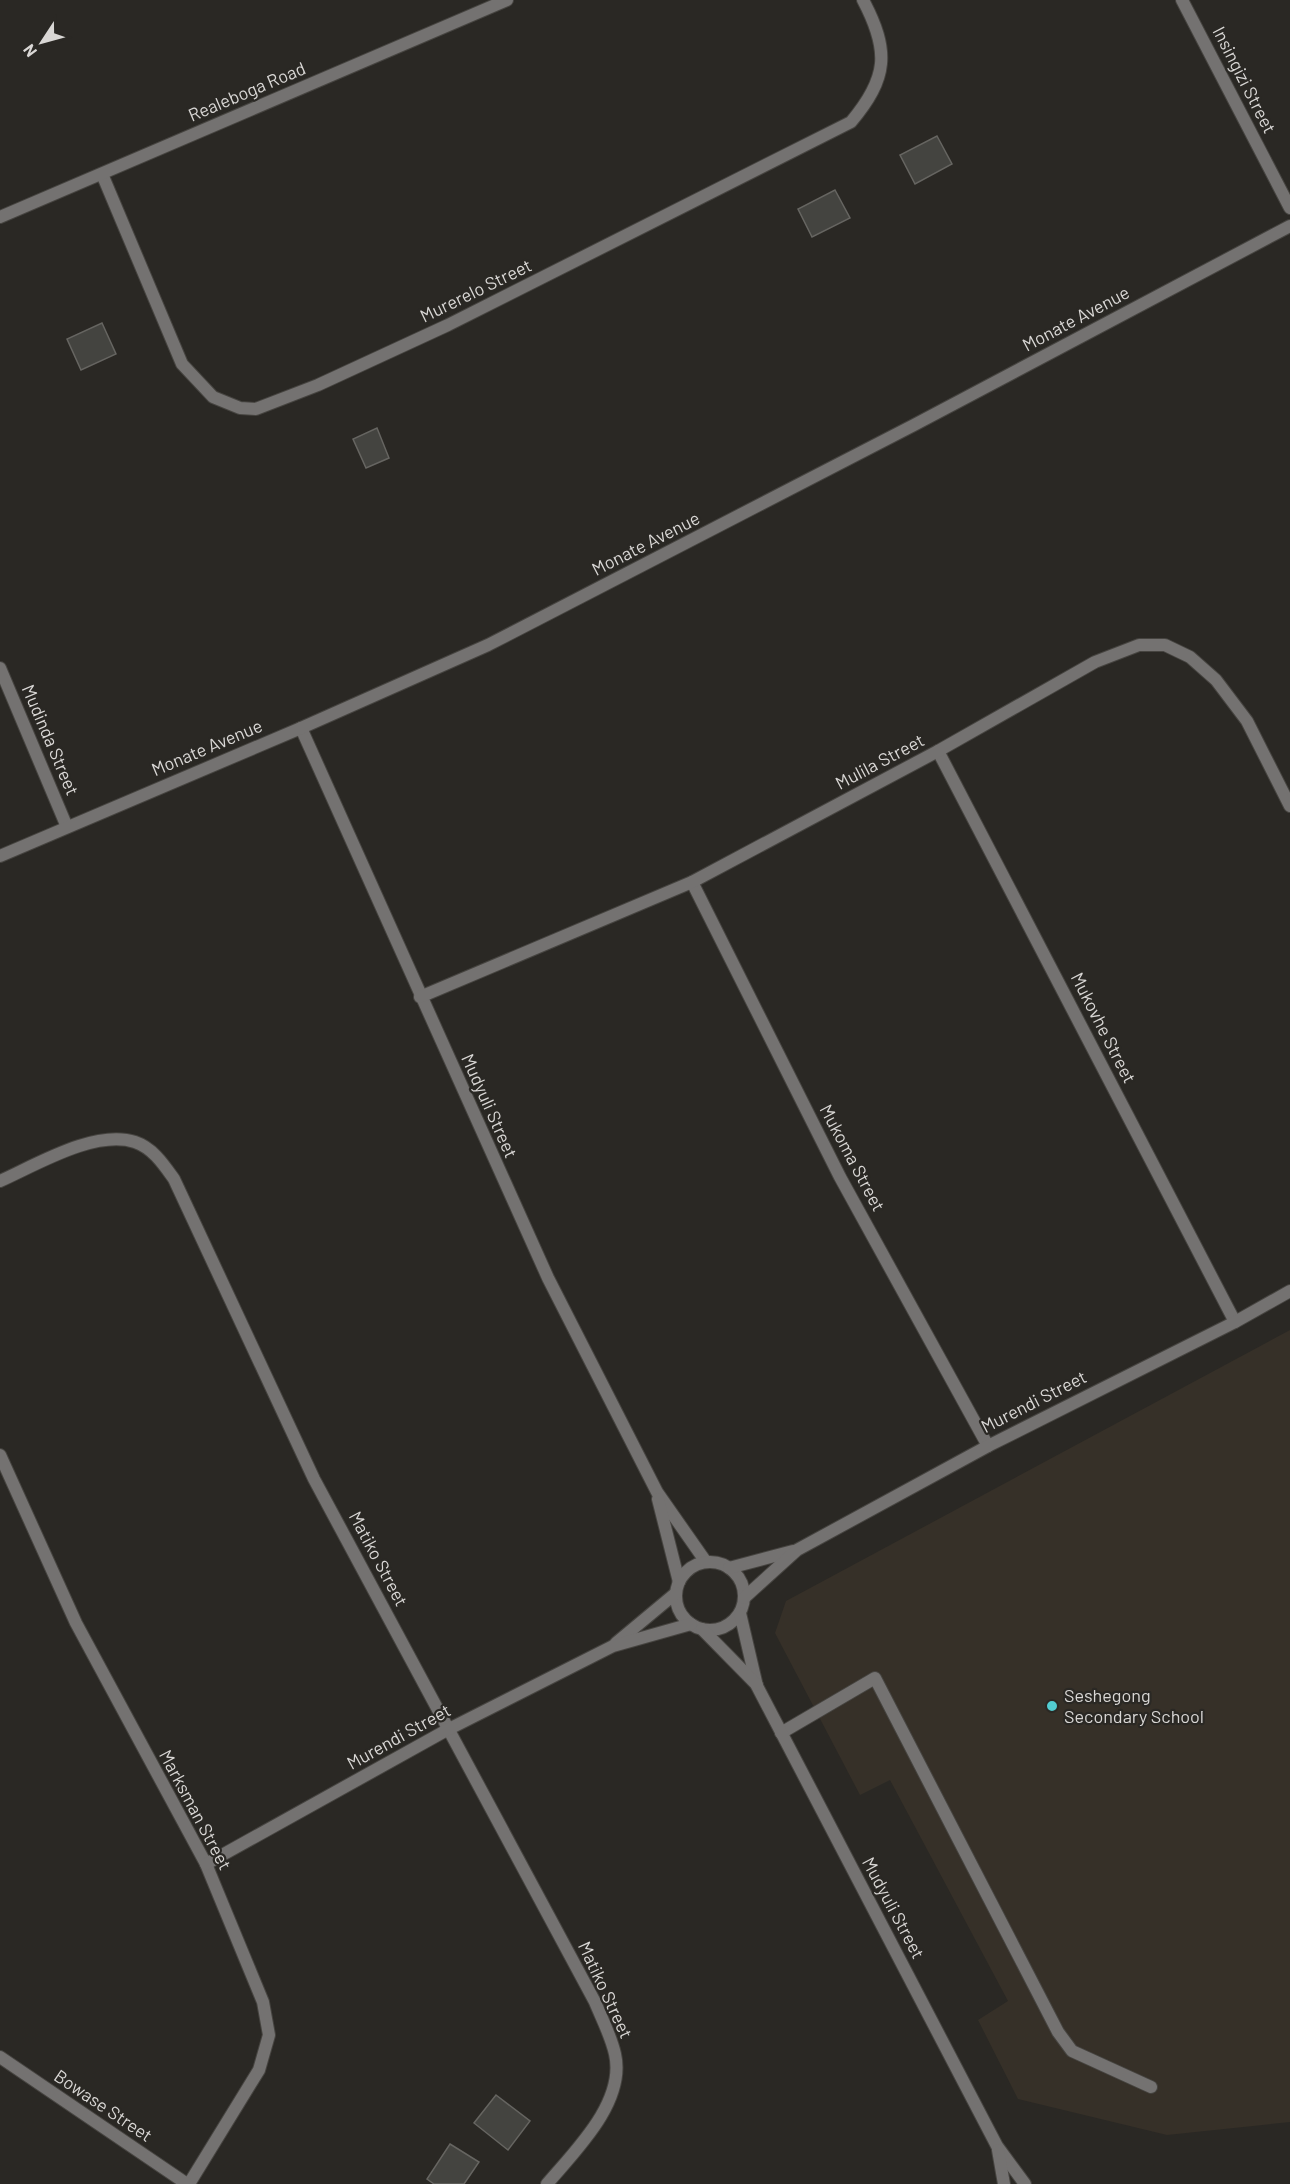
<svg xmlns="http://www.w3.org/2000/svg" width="1290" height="2184" viewBox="0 0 1290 2184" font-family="Barlow,sans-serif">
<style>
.built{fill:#363028}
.building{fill:#444440;stroke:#666561;stroke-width:1.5}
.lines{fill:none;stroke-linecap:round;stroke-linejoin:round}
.lane-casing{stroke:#464440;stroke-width:14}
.street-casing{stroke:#464440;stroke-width:14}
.lane{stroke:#747271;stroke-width:12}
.street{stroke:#747271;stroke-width:12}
.poi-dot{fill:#52ccd0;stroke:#2a2824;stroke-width:2}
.labels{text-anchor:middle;stroke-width:4.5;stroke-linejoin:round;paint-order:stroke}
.street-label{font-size:18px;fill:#d9d7d5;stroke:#2a2824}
.poi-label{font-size:18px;fill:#d9d7d5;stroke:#2a2824;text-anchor:start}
</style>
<rect width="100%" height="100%" fill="#2a2824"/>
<polygon class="built" points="1290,1330 1290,2122 1167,2135 1018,2099 978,2020 1008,2001 890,1780 860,1795 775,1633 786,1601"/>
<g class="building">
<polygon points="937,136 952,164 915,184 900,155"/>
<polygon points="835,190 850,218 812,237 798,209"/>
<polygon points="102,323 116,354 81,370 67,339"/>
<polygon points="377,428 389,458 366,468 353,439"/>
<polygon points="496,2095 530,2121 508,2150 474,2123"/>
<polygon points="450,2144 479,2162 464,2184 434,2184 427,2179"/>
</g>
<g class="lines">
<g class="lane-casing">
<polyline id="lane" points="781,1733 875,1678 1058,2032 1072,2051 1151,2087"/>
</g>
<g class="street-casing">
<g id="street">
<polyline points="1182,0 1290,208"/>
<path d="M 102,174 L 182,364 L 213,397 L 240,408 L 256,409 L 318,385 L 448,325 L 851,122 C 888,78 890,51 863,0"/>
<polyline points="0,217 507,0"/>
<polyline points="0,668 67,827"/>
<polyline points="301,728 548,1278 657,1492 706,1562"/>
<polyline points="938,751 1235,1322"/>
<polyline points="0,856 301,728 488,645 914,425 1290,226"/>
<polyline points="692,882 840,1177 988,1446"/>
<polyline points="420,997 692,882 938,751 1095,662 1139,645 1165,645 1190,657 1216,680 1247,721 1290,806"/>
<path d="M 0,1181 C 36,1165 95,1129 135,1142 C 153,1148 164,1165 174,1179 L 314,1479 L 595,2002 C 602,2019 611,2036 615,2054 C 626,2102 575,2151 547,2184"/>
<polyline points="0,1455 76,1623 206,1864 263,2002 269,2035 259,2070 189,2184"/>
<polyline points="658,1499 679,1582"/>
<circle cx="710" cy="1596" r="34"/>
<polyline points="729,1568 793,1551"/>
<polyline points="744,1598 797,1550 988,1446 1235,1322 1290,1291"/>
<polyline points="740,1613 757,1686 997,2146 1025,2184"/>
<polyline points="702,1629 757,1685"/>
<polyline points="616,1643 676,1593"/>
<polyline points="206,1864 447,1730 613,1646 691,1624"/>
<polyline points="0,2057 187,2184"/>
<polyline points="998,2150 1004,2184"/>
</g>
</g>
<use href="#lane" class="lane"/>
<use href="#street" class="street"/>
</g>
<circle class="poi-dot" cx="1052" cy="1706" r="6"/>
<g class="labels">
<g class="street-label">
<text transform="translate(1244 80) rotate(63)" y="6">Insingizi Street</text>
<text transform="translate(247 92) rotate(-23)" y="6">Realeboga Road</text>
<text transform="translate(476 291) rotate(-26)" y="6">Murerelo Street</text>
<text transform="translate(1076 319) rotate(-28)" y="6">Monate Avenue</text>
<text transform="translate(646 544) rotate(-27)" y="6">Monate Avenue</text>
<text transform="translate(50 740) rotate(67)" y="6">Mudinda Street</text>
<text transform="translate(207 748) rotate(-23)" y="6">Monate Avenue</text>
<text transform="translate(880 762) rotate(-28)" y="6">Mulila Street</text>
<text transform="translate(1103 1028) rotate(63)" y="6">Mukovhe Street</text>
<text transform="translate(489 1106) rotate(66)" y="6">Mudyuli Street</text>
<text transform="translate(852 1158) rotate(62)" y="6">Mukoma Street</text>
<text transform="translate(1034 1402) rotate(-27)" y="6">Murendi Street</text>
<text transform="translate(378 1559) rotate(62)" y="6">Matiko Street</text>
<text transform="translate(399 1737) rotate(-29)" y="6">Murendi Street</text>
<text transform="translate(195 1810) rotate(62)" y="6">Marksman Street</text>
<text transform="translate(893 1908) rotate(62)" y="6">Mudyuli Street</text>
<text transform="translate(605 1990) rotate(65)" y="6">Matiko Street</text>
<text transform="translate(103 2106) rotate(34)" y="6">Bowase Street</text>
</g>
<g class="poi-label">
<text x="1064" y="1702">Seshegong<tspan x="1064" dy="21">Secondary School</tspan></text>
</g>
</g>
<g transform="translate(42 42) rotate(234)" stroke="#2a2824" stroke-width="4.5" paint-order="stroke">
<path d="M0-4.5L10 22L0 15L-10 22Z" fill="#d9d7d5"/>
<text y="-9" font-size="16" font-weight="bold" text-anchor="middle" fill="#d9d7d5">N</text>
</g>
</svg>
